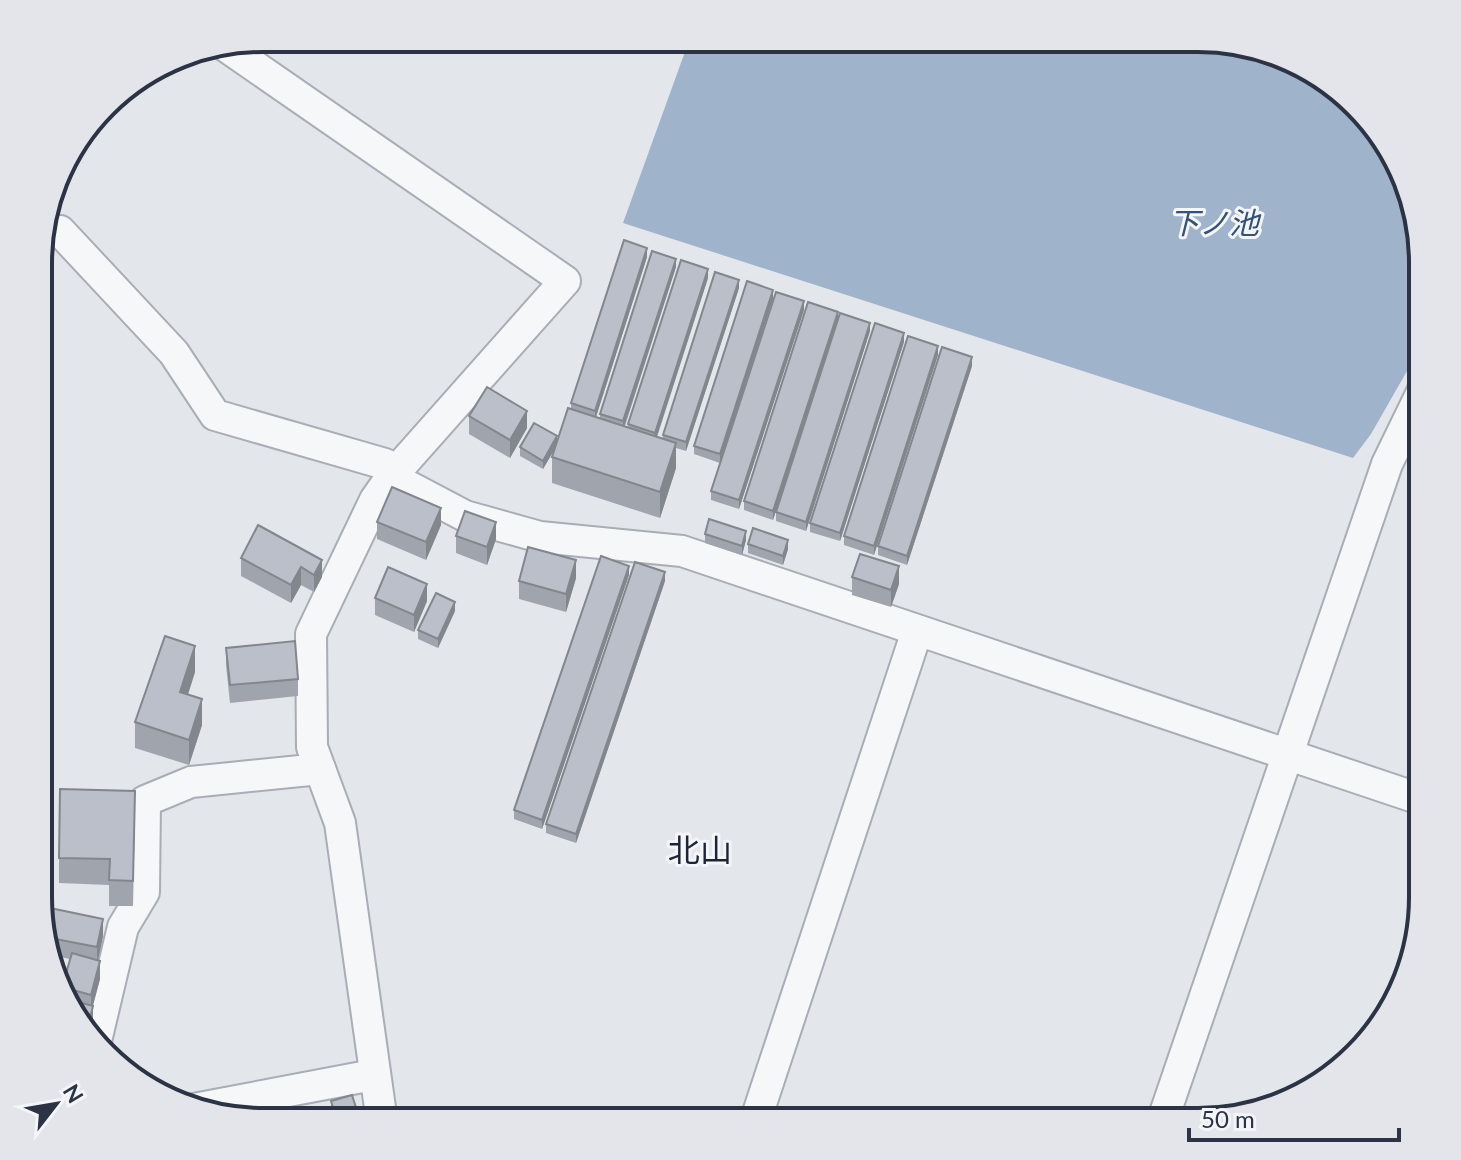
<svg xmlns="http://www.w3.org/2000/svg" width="1461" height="1160" viewBox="0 0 1461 1160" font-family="Lato,'Noto Sans JP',sans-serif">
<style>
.water{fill:#9fb3cb}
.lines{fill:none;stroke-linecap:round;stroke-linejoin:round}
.street-casing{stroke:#a8adb6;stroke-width:34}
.street{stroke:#f6f7f9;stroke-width:30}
.wall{fill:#a0a4ad}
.shaded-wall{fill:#82868d}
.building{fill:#babfc9;stroke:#82868d;stroke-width:2}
.labels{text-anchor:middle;stroke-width:6;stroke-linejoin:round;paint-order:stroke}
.water-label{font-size:30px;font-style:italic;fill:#345179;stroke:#f3f5f9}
.quarter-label{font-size:32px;fill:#1d2435;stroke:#f3f5f9}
.rim{fill:none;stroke:#2b3344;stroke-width:4}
</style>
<rect width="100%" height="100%" fill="#e3e6eb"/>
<polygon class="water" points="690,38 1212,38 1284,55 1347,94 1406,177 1423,263 1423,343 1371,434 1353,458 623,223"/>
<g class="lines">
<g class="street-casing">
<g id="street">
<polyline points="224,45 565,281 391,477 375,500 311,634 312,747 340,823 382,1122"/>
<polyline points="40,232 60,231 174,353 215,415 385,464 391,477 465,516 540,537 682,551 1423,800"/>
<polyline points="96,1041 123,927 144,892 145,801 191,782 320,769"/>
<polyline points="194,1109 373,1075"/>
<polyline points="755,1122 917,631"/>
<polyline points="1162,1122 1387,464 1423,390"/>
</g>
</g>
<use href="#street" class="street"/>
</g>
<g class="wall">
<polygon points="647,257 596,417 600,418 600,414 676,267 625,426 628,428 628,424 708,278 657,437 663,439 663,435 739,288 686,451 676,448 676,468 660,518 552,483 552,457 554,450 543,469 520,456 520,447 557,441 571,409 571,403"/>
<polygon points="747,281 720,463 694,454 694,446"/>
<polygon points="804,310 739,509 711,500 711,491"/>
<polygon points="838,320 870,331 806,531 776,521 776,512 824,363 773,520 744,510 744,501"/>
<polygon points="904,342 840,541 810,532 810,523"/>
<polygon points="938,355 874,555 844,545 844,536"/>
<polygon points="972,366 907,565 878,555 878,546"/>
<polygon points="469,416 527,428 510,458 469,434"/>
<polygon points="377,522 441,525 426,560 377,539"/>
<polygon points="258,525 322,577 314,592 301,585 291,603 241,576 241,558"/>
<polygon points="705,534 746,540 742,555 705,543"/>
<polygon points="456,536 496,539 487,565 456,553"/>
<polygon points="748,544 788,549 783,565 748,553"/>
<polygon points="629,575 542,829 514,819 514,810"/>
<polygon points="852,577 899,584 891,607 852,595"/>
<polygon points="576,578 566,612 519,599 519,581"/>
<polygon points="665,581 576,843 546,833 546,824"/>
<polygon points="375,598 427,601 414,632 375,615"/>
<polygon points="455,611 438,648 418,639 418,630"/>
<polygon points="226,648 298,679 298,696 230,703 226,665"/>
<polygon points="195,672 188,695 202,725 189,765 135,748 135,722"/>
<polygon points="135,817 133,906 109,906 109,885 59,883 59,858"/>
<polygon points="44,934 103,936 98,961 100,979 93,1006 93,1023 90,1034 62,998 62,987 70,959 50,955"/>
<polygon points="331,1101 360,1122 334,1122 331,1110"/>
</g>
<g class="shaded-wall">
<polygon points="647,248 647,257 595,420 595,411"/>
<polygon points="676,259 676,267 623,430 623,421"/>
<polygon points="708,269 708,278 655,442 655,433"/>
<polygon points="739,280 739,288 686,451 686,442"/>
<polygon points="773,290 773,299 720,463 720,454"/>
<polygon points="804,301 804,310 739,509 739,500"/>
<polygon points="838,312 838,320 773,520 773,511"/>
<polygon points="870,323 870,331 806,531 806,522"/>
<polygon points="904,333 904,342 840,541 840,533"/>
<polygon points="938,346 938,355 874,555 874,546"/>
<polygon points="972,357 972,366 907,565 907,556"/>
<polygon points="527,411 527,428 510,458 510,440"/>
<polygon points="557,436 557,445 543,469 543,461"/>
<polygon points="676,443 676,468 660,518 660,492"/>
<polygon points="441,508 441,525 426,560 426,542"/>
<polygon points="496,522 496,539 487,565 487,547"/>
<polygon points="746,531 746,540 742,555 742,546"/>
<polygon points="788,540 788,549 783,565 783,556"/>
<polygon points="322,560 322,577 314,592 314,575"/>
<polygon points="576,560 576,578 566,612 566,594"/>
<polygon points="629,566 629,575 542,829 542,820"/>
<polygon points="899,566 899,584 891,607 891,590"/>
<polygon points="301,567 301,585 291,603 291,585"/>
<polygon points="665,572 665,581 576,843 576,834"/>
<polygon points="427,584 427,601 414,632 414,615"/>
<polygon points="455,602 455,611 438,648 438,639"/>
<polygon points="195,646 195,672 180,718 180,692"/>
<polygon points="202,699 202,725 189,765 189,740"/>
<polygon points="43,796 43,814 39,828 39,811"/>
<polygon points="51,851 51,860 43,886 43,877"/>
<polygon points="42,873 42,891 39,905 39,887"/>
<polygon points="103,919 103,936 97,965 97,947"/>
<polygon points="59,959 59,976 57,982 55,974"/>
<polygon points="100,961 100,979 91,1012 91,995"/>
<polygon points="93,1006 93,1023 90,1034 87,1030"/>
</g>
<g class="building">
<polygon points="624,240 647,248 595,411 571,403"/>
<polygon points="652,251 676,259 623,421 600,414"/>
<polygon points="681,260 708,269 655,433 628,424"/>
<polygon points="715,272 739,280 686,442 663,435"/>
<polygon points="747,281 773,290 720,454 694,446"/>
<polygon points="776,292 804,301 739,500 711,491"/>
<polygon points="808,302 838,312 773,511 744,501"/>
<polygon points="840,313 870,323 806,522 776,512"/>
<polygon points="875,323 904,333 840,533 810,523"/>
<polygon points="908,336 938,346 874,546 844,536"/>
<polygon points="942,347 972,357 907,556 878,546"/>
<polygon points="487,387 527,411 510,440 469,416"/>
<polygon points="568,408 676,443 660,492 552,457"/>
<polygon points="534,423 557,436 543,461 520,447"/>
<polygon points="392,487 441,508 426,542 377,522"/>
<polygon points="465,511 496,522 487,547 456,536"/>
<polygon points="709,519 746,531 742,546 705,534"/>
<polygon points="258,525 322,560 314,575 301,567 291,585 241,558"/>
<polygon points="753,528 788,540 783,556 748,544"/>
<polygon points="528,547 576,560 566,594 519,581"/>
<polygon points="860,554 899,566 891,590 852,577"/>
<polygon points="601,556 629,566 542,820 514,810"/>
<polygon points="635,562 665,572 576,834 546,824"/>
<polygon points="388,567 427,584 414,615 375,598"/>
<polygon points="436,593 455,602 438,639 418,630"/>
<polygon points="165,636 195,646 180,692 202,699 189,740 135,722"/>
<polygon points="295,641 298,679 230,685 226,648"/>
<polygon points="60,789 135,791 133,881 109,880 110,859 59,858"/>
<polygon points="39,795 43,796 39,811"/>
<polygon points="39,848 51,851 43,877 42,873 39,872"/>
<polygon points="39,872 42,873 39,887"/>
<polygon points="50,908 103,919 97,947 45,937 44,934"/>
<polygon points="72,953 100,961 91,995 62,987"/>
<polygon points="50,956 59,959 55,974"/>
<polygon points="67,999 93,1006 87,1030 66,1003"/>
<polygon points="352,1095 360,1120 354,1122 337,1122 331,1101"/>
<polygon points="201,1099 204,1111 177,1105"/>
<polygon points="268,1109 271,1122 249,1122 247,1113"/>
</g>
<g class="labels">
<g class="water-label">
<text x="1214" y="234">下ノ池</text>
</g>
<g class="quarter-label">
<text x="700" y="862">北山</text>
</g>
</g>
<path d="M0 0H1461V1160H0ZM263 52H1198A211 211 0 0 1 1409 263V897A211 211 0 0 1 1198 1108H263A211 211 0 0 1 52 897V263A211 211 0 0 1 263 52Z" fill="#e3e5eb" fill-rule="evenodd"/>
<path class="rim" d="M263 52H1198A211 211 0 0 1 1409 263V897A211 211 0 0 1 1198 1108H263A211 211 0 0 1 52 897V263A211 211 0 0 1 263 52Z"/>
<g transform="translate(56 1104) rotate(59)" stroke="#f3f5f9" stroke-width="6" paint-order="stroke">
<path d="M0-6L14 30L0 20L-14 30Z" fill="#2b3344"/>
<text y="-12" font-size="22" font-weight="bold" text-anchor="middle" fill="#2b3344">N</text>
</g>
<path d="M1189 1128v12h210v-12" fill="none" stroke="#2b3344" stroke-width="4"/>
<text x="1201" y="1128" font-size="24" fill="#2b3344" stroke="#f3f5f9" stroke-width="6" paint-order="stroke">50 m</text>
</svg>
